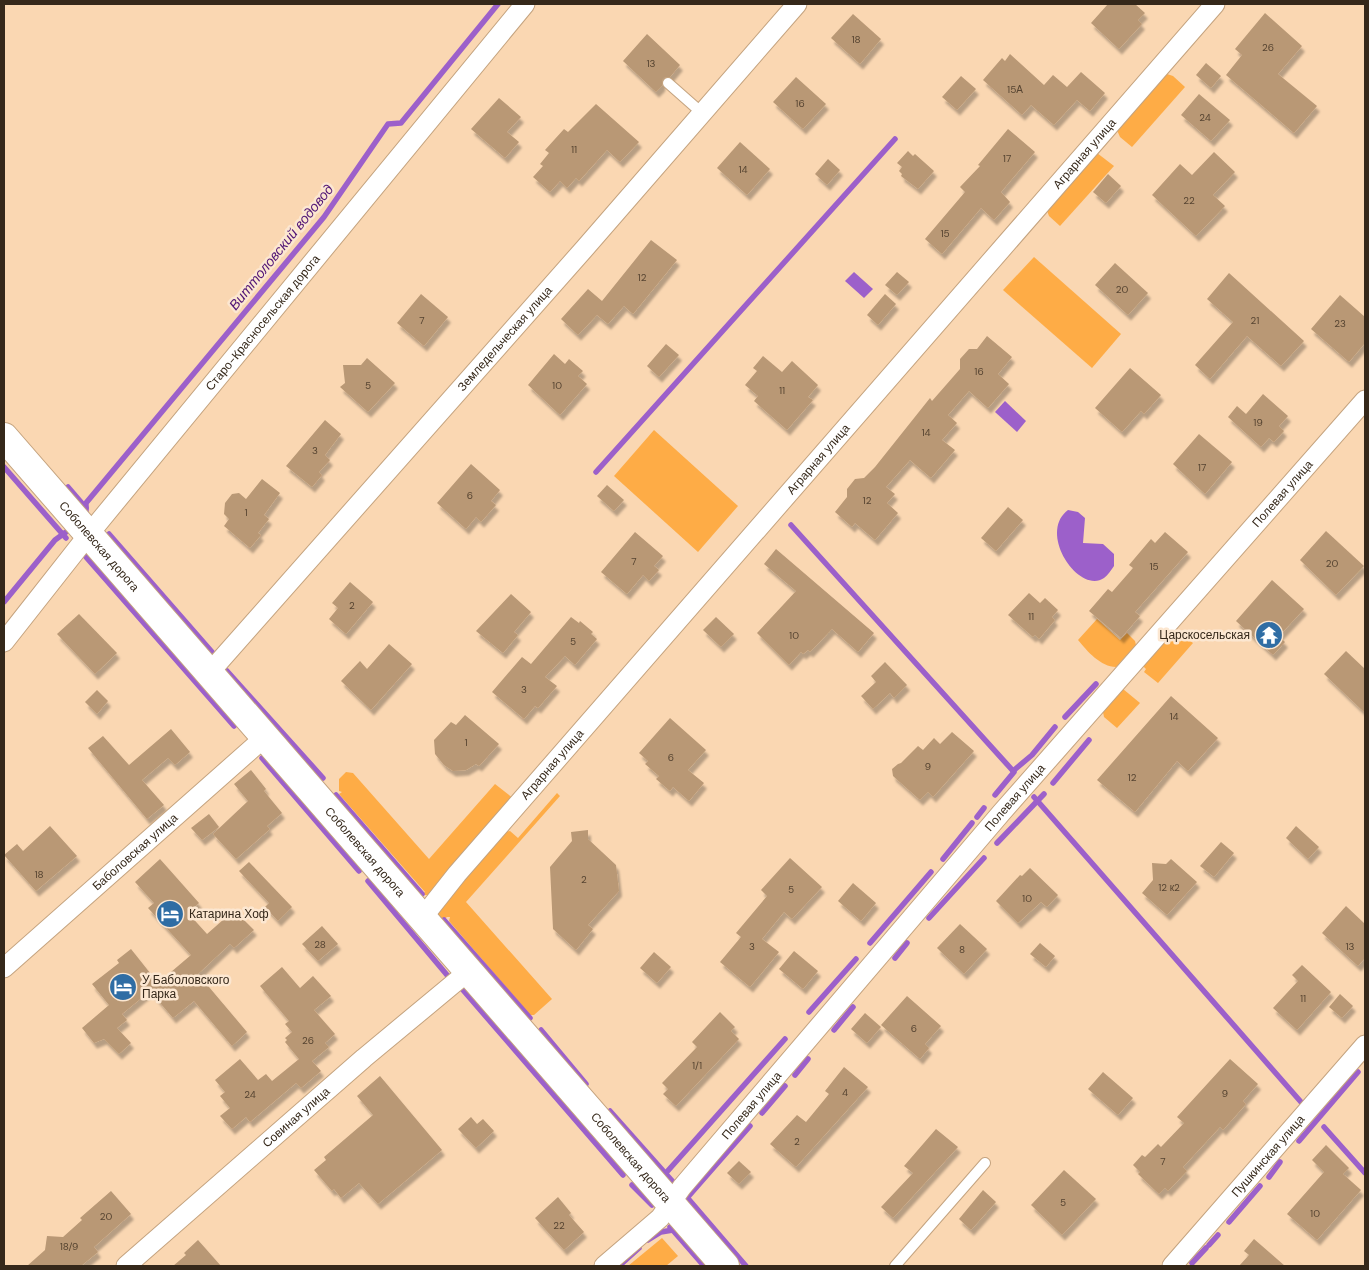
<svg xmlns="http://www.w3.org/2000/svg" width="1369" height="1270" viewBox="0 0 1369 1270" font-family="'DM Sans',sans-serif">
<style>
.green{fill:#feac46}
.water{fill:#9c60ca}
.lines{fill:none;stroke-linecap:round;stroke-linejoin:round}
.stream{stroke:#9c60ca;stroke-width:5.5}
.building{fill:#b99875;filter:url(#shadow)}
.lane-casing{stroke:#c4a37f;stroke-width:12}
.street-casing{stroke:#c4a37f;stroke-width:21}
.secondary-casing{stroke:#c4a37f;stroke-width:30}
.lane{stroke:#fff;stroke-width:10}
.street{stroke:#fff;stroke-width:19}
.secondary{stroke:#fff;stroke-width:28}
.labels{text-anchor:middle;stroke-width:5;stroke-linejoin:round;paint-order:stroke}
.number-label{font-size:10px;fill:#564431}
.street-label{font-size:12px;fill:#35281a;stroke:#fce7d1}
.poi-label{font-size:12px;fill:#35281a;stroke:#fce7d1;text-anchor:start}
.water-label{font-size:14px;font-style:italic;fill:#501475;stroke:#fce7d1}
</style>
<defs>
<filter id="shadow"><feDropShadow dx="3" dy="5.5" stdDeviation="1" flood-color="#0004"/></filter>
</defs>
<rect width="100%" height="100%" fill="#fad7b2"/>
<g class="green">
<polygon points="1164,73 1173,76 1185,87 1132,147 1120,137 1116,128"/>
<polygon points="1097,153 1114,166 1060,226 1049,216 1046,208"/>
<polygon points="1034,257 1121,334 1092,368 1003,290"/>
<polygon points="654,430 738,506 698,552 614,476"/>
<path d="M 1097,619 L 1120,640 L 1127,633 L 1135,641 L 1136,645 L 1116,667 C 1101,667 1087,651 1078,640 Z"/>
<polygon points="1172,633 1182,635 1193,643 1158,683 1144,672 1146,669 1143,666"/>
<polygon points="1123,689 1140,703 1117,728 1104,717 1103,712"/>
<polygon points="346,772 353,773 429,859 495,784 514,799 429,895 420,895 425,892 339,794 342,792 339,791 339,779"/>
<polygon points="557,793 560,796 466,902 552,999 534,1015 530,1015 449,921 450,917 447,917 442,921 438,915 439,909 505,832 510,831 518,838"/>
<polygon points="662,1238 678,1256 666,1266 628,1266"/>
</g>
<g class="water">
<polygon points="854,272 873,289 864,298 845,281"/>
<polygon points="1005,401 1026,421 1017,432 995,412"/>
<path d="M 1068,510 L 1078,512 L 1085,518 L 1083,543 L 1103,544 L 1114,554 L 1114,566 C 1111,570 1108,575 1104,578 C 1079,595 1037,533 1068,510 Z"/>
</g>
<g class="lines">
<g class="stream">
<polyline points="4,467 66,538"/>
<polyline points="596,472 895,139"/>
<polyline points="68,487 86,508"/>
<polyline points="86,512 86,503 324,217 388,124 401,123 498,4"/>
<polyline points="791,525 1014,772 995,795"/>
<polyline points="109,534 212,652"/>
<polyline points="86,557 234,726"/>
<polyline points="4,602 55,540 66,532"/>
<polyline points="227,671 323,778"/>
<polyline points="1065,717 1096,684"/>
<polyline points="262,758 359,871"/>
<polyline points="1013,771 1032,755 1055,727"/>
<polyline points="1053,783 1089,740"/>
<polyline points="336,795 422,894"/>
<polyline points="1034,797 1301,1102"/>
<polyline points="977,817 984,808"/>
<polyline points="997,843 1044,794"/>
<polyline points="943,859 972,823"/>
<polyline points="368,881 447,975"/>
<polyline points="929,918 984,858"/>
<polyline points="444,920 530,1018"/>
<polyline points="870,943 931,872"/>
<polyline points="895,958 907,943"/>
<polyline points="463,990 623,1175"/>
<polyline points="809,1012 856,959"/>
<polyline points="541,1030 586,1084"/>
<polyline points="834,1030 853,1007"/>
<polyline points="795,1075 808,1059"/>
<polyline points="610,1111 674,1183"/>
<polyline points="762,1113 785,1086"/>
<polyline points="1324,1127 1365,1173"/>
<polyline points="1299,1141 1358,1072"/>
<polyline points="665,1174 785,1039"/>
<polyline points="1269,1177 1280,1162"/>
<polyline points="632,1185 652,1205"/>
<polyline points="685,1195 746,1266"/>
<polyline points="687,1198 750,1126"/>
<polyline points="1229,1222 1260,1186"/>
<polyline points="670,1227 704,1266"/>
<polyline points="648,1240 661,1232 673,1230"/>
<polyline points="1209,1245 1218,1235"/>
<polyline points="1192,1263 1206,1248"/>
<polyline points="619,1266 639,1248"/>
</g>
</g>
<g class="building">
<polygon points="1108,4 1135,4 1145,13 1138,20 1142,24 1119,49 1091,23"/>
<polygon points="1265,13 1302,46 1278,74 1317,106 1294,133 1226,75 1242,55 1235,49"/>
<polygon points="853,14 881,39 860,64 831,38"/>
<polygon points="647,34 680,65 670,77 663,78 662,86 656,92 623,61"/>
<polygon points="1010,54 1044,85 1053,75 1067,87 1081,72 1105,93 1090,111 1077,100 1054,125 1031,105 1022,115 983,80 1002,58 1005,61"/>
<polygon points="1206,63 1221,76 1211,88 1196,75"/>
<polygon points="961,76 976,89 957,110 942,97"/>
<polygon points="796,77 826,104 803,129 773,102"/>
<polygon points="1199,94 1230,120 1211,141 1181,115"/>
<polygon points="499,98 521,117 507,132 519,142 505,158 471,129"/>
<polygon points="596,104 639,142 620,162 607,150 579,181 576,178 567,188 560,181 550,192 533,177 543,166 540,164 549,153 545,150 564,129 568,132"/>
<polygon points="1008,129 1035,152 1001,192 1010,202 994,220 981,208 942,254 925,239 965,192 960,187 980,166 978,165"/>
<polygon points="740,142 770,169 747,195 717,168"/>
<polygon points="908,151 913,156 915,154 934,171 918,189 901,176 902,174 899,171 902,167 897,163"/>
<polygon points="1214,152 1235,172 1213,195 1225,206 1196,236 1152,195 1180,164 1192,175"/>
<polygon points="828,159 840,170 827,185 815,174"/>
<polygon points="1108,174 1121,186 1106,203 1093,192"/>
<polygon points="651,240 677,260 633,314 624,306 608,324 597,315 578,335 561,319 588,289 602,301"/>
<polygon points="1115,263 1148,293 1128,315 1095,285"/>
<polygon points="897,272 909,282 897,295 885,285"/>
<polygon points="1229,273 1304,341 1281,366 1247,336 1210,379 1195,365 1233,322 1207,299"/>
<polygon points="421,294 448,317 424,346 397,323"/>
<polygon points="885,294 896,304 878,325 867,315"/>
<polygon points="1340,295 1365,317 1365,343 1349,362 1311,329"/>
<polygon points="987,336 1012,357 998,374 1009,384 988,408 969,391 948,415 957,423 942,440 955,450 931,478 910,460 886,487 895,494 887,503 898,513 875,540 855,523 852,527 835,512 847,497 847,489 855,479 864,478 875,467 930,398 932,401 960,369 960,359 969,349 977,349"/>
<polygon points="666,344 679,355 659,377 647,366"/>
<polygon points="554,354 565,364 569,359 583,371 578,376 587,384 560,415 528,385"/>
<polygon points="763,356 782,372 792,361 818,385 808,397 813,400 787,430 754,401 758,396 745,385 757,371 753,368"/>
<polygon points="367,358 395,383 368,412 340,387 345,383 343,365 361,365"/>
<polygon points="1130,368 1161,395 1144,414 1141,411 1122,432 1095,408"/>
<polygon points="1263,394 1288,416 1279,426 1284,431 1274,442 1269,438 1261,447 1228,417 1237,406 1246,414"/>
<polygon points="325,420 341,434 325,455 330,460 319,472 322,475 312,487 286,466"/>
<polygon points="1199,434 1232,462 1205,494 1173,464"/>
<polygon points="471,464 500,490 491,501 496,505 481,522 476,517 466,529 437,503"/>
<polygon points="262,479 280,493 264,515 269,519 258,533 261,535 250,548 224,526 229,519 224,514 225,503 232,494 239,493 246,499"/>
<polygon points="607,485 624,500 614,511 597,496"/>
<polygon points="1008,507 1023,520 996,551 981,538"/>
<polygon points="1326,531 1364,566 1336,595 1300,560"/>
<polygon points="635,532 663,556 654,566 659,570 649,581 643,575 627,594 601,572"/>
<polygon points="1165,532 1188,552 1135,612 1140,616 1121,638 1089,611 1108,589 1112,592 1133,568 1129,565 1151,539 1155,543"/>
<polygon points="776,549 874,633 858,652 832,629 810,652 808,650 803,654 801,652 789,665 757,633 796,591 764,564"/>
<polygon points="1272,580 1304,609 1279,636 1285,642 1273,655 1236,621"/>
<polygon points="350,582 373,602 346,634 329,619 338,608 332,603"/>
<polygon points="1029,593 1040,603 1045,598 1058,610 1052,617 1055,620 1039,639 1035,635 1033,637 1008,615"/>
<polygon points="511,594 531,612 514,632 518,635 503,653 476,631"/>
<polygon points="79,614 117,653 95,674 57,634"/>
<polygon points="571,617 579,623 580,621 593,632 591,634 597,639 575,665 565,656 545,677 557,686 538,708 535,706 524,719 492,692 522,657 531,664"/>
<polygon points="716,617 734,634 721,647 703,630"/>
<polygon points="389,644 412,664 371,710 341,681 360,661 367,669"/>
<polygon points="1346,651 1365,669 1365,713 1324,674"/>
<polygon points="885,662 907,685 894,698 890,693 873,709 861,696 876,682 871,676"/>
<polygon points="97,690 108,701 97,714 85,702"/>
<polygon points="1171,696 1218,738 1188,771 1177,761 1135,812 1097,780"/>
<polygon points="465,715 499,744 479,766 476,764 466,770 453,771 444,765 435,754 434,740 451,722 456,725"/>
<polygon points="670,718 706,750 688,770 704,783 689,801 673,787 670,791 656,779 659,776 645,764 648,761 639,753"/>
<polygon points="171,729 190,752 175,765 168,758 142,780 164,805 147,819 88,748 103,736 129,765"/>
<polygon points="952,732 974,751 933,797 928,792 920,800 893,776 892,769 898,764 901,763 918,746 923,750 934,738 940,744"/>
<polygon points="251,770 266,789 264,791 282,813 267,826 270,829 236,859 213,834 248,801 234,784"/>
<polygon points="209,814 219,827 202,840 191,828"/>
<polygon points="50,826 77,856 36,891 4,855 17,844 23,851"/>
<polygon points="1296,826 1319,847 1308,859 1286,838"/>
<polygon points="588,830 588,839 616,865 619,891 588,925 593,929 576,950 553,929 550,867 572,841 571,832"/>
<polygon points="1221,842 1234,853 1214,877 1200,866"/>
<polygon points="790,858 822,887 792,919 784,912 762,939 779,952 750,987 720,962 741,937 736,933 767,896 761,890"/>
<polygon points="160,859 199,903 188,913 207,934 232,912 241,921 243,919 254,930 234,948 230,944 198,974 247,1032 232,1046 194,1001 173,1018 150,991 122,1014 127,1020 117,1028 131,1043 119,1054 104,1039 94,1043 82,1028 109,1005 92,984 119,963 117,960 131,949 158,983 191,955 148,908 154,903 135,882"/>
<polygon points="1171,859 1197,882 1167,915 1142,893 1153,880 1152,863 1166,864"/>
<polygon points="249,862 292,907 278,921 265,907 269,903 239,871"/>
<polygon points="1030,868 1058,895 1047,907 1041,902 1018,923 996,901 1020,875 1022,876"/>
<polygon points="853,883 876,903 861,921 838,901"/>
<polygon points="1346,906 1365,924 1365,958 1358,966 1322,933"/>
<polygon points="960,924 987,949 964,974 937,948"/>
<polygon points="322,926 338,944 318,961 302,944"/>
<polygon points="1040,943 1055,956 1046,967 1030,954"/>
<polygon points="794,951 818,971 803,989 779,969"/>
<polygon points="654,952 671,967 657,983 640,968"/>
<polygon points="1302,965 1331,992 1297,1030 1273,1008 1298,981 1292,975"/>
<polygon points="282,967 300,988 313,976 331,996 314,1010 335,1034 325,1043 329,1047 312,1061 321,1071 301,1088 296,1083 250,1122 246,1117 232,1129 220,1116 230,1108 220,1096 225,1092 215,1080 240,1059 258,1080 266,1074 272,1081 299,1059 285,1042 287,1040 285,1038 292,1032 285,1024 289,1021 260,986"/>
<polygon points="1340,994 1353,1006 1342,1018 1329,1007"/>
<polygon points="907,996 941,1026 925,1044 929,1048 920,1059 881,1025"/>
<polygon points="720,1012 735,1027 731,1031 739,1039 676,1106 663,1094 668,1089 662,1083 697,1047 692,1042"/>
<polygon points="865,1013 881,1027 867,1043 851,1029"/>
<polygon points="1230,1059 1258,1084 1243,1101 1246,1104 1223,1130 1220,1127 1183,1167 1187,1171 1168,1191 1165,1188 1159,1194 1138,1174 1140,1172 1133,1165 1142,1155 1145,1157 1158,1144 1161,1147 1184,1123 1177,1117"/>
<polygon points="844,1067 868,1087 796,1167 770,1144 797,1115 806,1122 829,1094 825,1091"/>
<polygon points="1103,1072 1133,1098 1118,1115 1088,1089"/>
<polygon points="380,1076 442,1150 378,1204 359,1183 341,1198 334,1189 332,1191 314,1170 326,1160 324,1157 373,1115 357,1096"/>
<polygon points="471,1117 477,1124 483,1119 494,1131 476,1148 458,1129"/>
<polygon points="936,1129 958,1147 893,1218 881,1207 913,1173 904,1166"/>
<polygon points="1326,1145 1349,1168 1343,1174 1361,1190 1317,1240 1287,1214 1324,1172 1312,1160"/>
<polygon points="739,1161 751,1172 739,1184 727,1173"/>
<polygon points="1064,1170 1096,1199 1062,1235 1031,1205"/>
<polygon points="983,1190 996,1202 971,1230 959,1219"/>
<polygon points="111,1191 131,1214 94,1247 98,1252 81,1266 27,1266 45,1250 47,1236 63,1237 82,1220 80,1218"/>
<polygon points="558,1197 571,1213 569,1215 584,1232 564,1250 535,1218"/>
<polygon points="1254,1239 1285,1266 1239,1266 1249,1255 1244,1251"/>
<polygon points="198,1240 221,1266 173,1266 186,1255 184,1253"/>
</g>
<g class="lines">
<g class="lane-casing">
<g id="lane">
<polyline points="668,83 702,113"/>
<polyline points="895,1266 985,1163"/>
</g>
</g>
<g class="street-casing">
<g id="street">
<path id="s1" d="M 4,642 L 89,534 L 525,4"/>
<path id="s2" d="M 210,672 L 585,248 L 797,4"/>
<path id="s3" d="M 423,917 L 457,874 L 1215,4"/>
<path id="s4" d="M 4,968 L 265,737"/>
<path id="s5" d="M 126,1266 L 364,1058 L 470,970"/>
<path id="s6" d="M 604,1266 L 660,1218 L 682,1187 L 1002,812 L 1365,400"/>
<path id="s7" d="M 1172,1266 L 1365,1045"/>
</g>
</g>
<g class="secondary-casing">
<g id="secondary">
<path id="s8" d="M 4,437 L 725,1266"/>
</g>
</g>
<use href="#lane" class="lane"/>
<use href="#street" class="street"/>
<use href="#secondary" class="secondary"/>
</g>
<defs>
<g id="temple-disc" transform="scale(1.4375)"><circle r="9.5" fill="#2f6da4" stroke="#fce7d1"/><path d="M0-6L5-2H3V0L6.5 2.5H4V6H1.5V3h-3V6H-4V2.5H-6.5L-3 0V-2H-5Z" fill="#fff"/></g>
<g id="hotel-disc" transform="scale(1.4375)"><circle r="9.5" fill="#2f6da4" stroke="#fce7d1"/><path d="M-6-4.5h1.5V1H6V5H4.5V3h-9V5H-6ZM-4 0a1.8 1.8 0 1 1 3.6 0ZM.5 0V-2.5h3Q6-2.5 6 0Z" fill="#fff"/></g>
</defs>
<g fill-rule="evenodd">
<use href="#temple-disc" x="1269" y="635"/>
<use href="#hotel-disc" x="170" y="914"/>
<use href="#hotel-disc" x="123" y="987"/>
</g>
<g class="labels">
<g class="number-label">
<text x="856" y="43">18</text>
<text x="1268" y="51">26</text>
<text x="651" y="67">13</text>
<text x="1015" y="93">15А</text>
<text x="800" y="107">16</text>
<text x="1205" y="121">24</text>
<text x="574" y="153">11</text>
<text x="1007" y="162">17</text>
<text x="743" y="173">14</text>
<text x="1189" y="204">22</text>
<text x="945" y="237">15</text>
<text x="642" y="281">12</text>
<text x="1122" y="293">20</text>
<text x="422" y="324">7</text>
<text x="1255" y="324">21</text>
<text x="1340" y="327">23</text>
<text x="979" y="375">16</text>
<text x="368" y="389">5</text>
<text x="557" y="389">10</text>
<text x="782" y="394">11</text>
<text x="1258" y="426">19</text>
<text x="926" y="436">14</text>
<text x="315" y="454">3</text>
<text x="1202" y="471">17</text>
<text x="470" y="499">6</text>
<text x="867" y="504">12</text>
<text x="246" y="516">1</text>
<text x="634" y="565">7</text>
<text x="1332" y="567">20</text>
<text x="1154" y="570">15</text>
<text x="352" y="609">2</text>
<text x="1031" y="620">11</text>
<text x="794" y="639">10</text>
<text x="573" y="645">5</text>
<text x="524" y="693">3</text>
<text x="1174" y="720">14</text>
<text x="466" y="746">1</text>
<text x="671" y="761">6</text>
<text x="928" y="770">9</text>
<text x="1132" y="781">12</text>
<text x="39" y="878">18</text>
<text x="584" y="883">2</text>
<text x="1169" y="891">12 к2</text>
<text x="791" y="893">5</text>
<text x="1027" y="902">10</text>
<text x="320" y="948">28</text>
<text x="752" y="950">3</text>
<text x="1350" y="950">13</text>
<text x="962" y="953">8</text>
<text x="1303" y="1002">11</text>
<text x="914" y="1032">6</text>
<text x="308" y="1044">26</text>
<text x="697" y="1069">1/1</text>
<text x="845" y="1096">4</text>
<text x="1225" y="1097">9</text>
<text x="250" y="1098">24</text>
<text x="797" y="1145">2</text>
<text x="1163" y="1165">7</text>
<text x="1063" y="1206">5</text>
<text x="1315" y="1217">10</text>
<text x="106" y="1220">20</text>
<text x="559" y="1229">22</text>
<text x="69" y="1250">18/9</text>
</g>
<g class="street-label">
<text dy="4" stroke="none"><textPath href="#s3" startOffset="1010">Аграрная улица</textPath></text>
<text dy="4" stroke="none"><textPath href="#s1" startOffset="411">Старо-Красносельская дорога</textPath></text>
<text dy="4" stroke="none"><textPath href="#s2" startOffset="445">Земледельческая улица</textPath></text>
<text dy="4" stroke="none"><textPath href="#s3" startOffset="605">Аграрная улица</textPath></text>
<text dy="4" stroke="none"><textPath href="#s6" startOffset="1029">Полевая улица</textPath></text>
<text dy="4" stroke="none"><textPath href="#s8" startOffset="145">Соболевская дорога</textPath></text>
<text dy="4" stroke="none"><textPath href="#s3" startOffset="200">Аграрная улица</textPath></text>
<text dy="4" stroke="none"><textPath href="#s6" startOffset="624">Полевая улица</textPath></text>
<text dy="4" stroke="none"><textPath href="#s8" startOffset="550">Соболевская дорога</textPath></text>
<text dy="4" stroke="none"><textPath href="#s4" startOffset="175">Баболовская улица</textPath></text>
<text dy="4" stroke="none"><textPath href="#s6" startOffset="219">Полевая улица</textPath></text>
<text dy="4" stroke="none"><textPath href="#s5" startOffset="226">Совиная улица</textPath></text>
<text dy="4" stroke="none"><textPath href="#s7" startOffset="146">Пушкинская улица</textPath></text>
<text dy="4" stroke="none"><textPath href="#s8" startOffset="955">Соболевская дорога</textPath></text>
</g>
<g class="poi-label">
<text x="1250" y="639" text-anchor="end">Царскосельская</text>
<text x="189" y="918">Катарина Хоф</text>
<text x="142" y="984">У Баболовского<tspan x="142" dy="14">Парка</tspan></text>
</g>
<g class="water-label">
<text transform="translate(281 247) rotate(-51)" y="5">Виттоловский водовод</text>
</g>
</g>
<rect width="1369" height="1270" fill="none" stroke="#35281a" stroke-width="10"/>
</svg>
